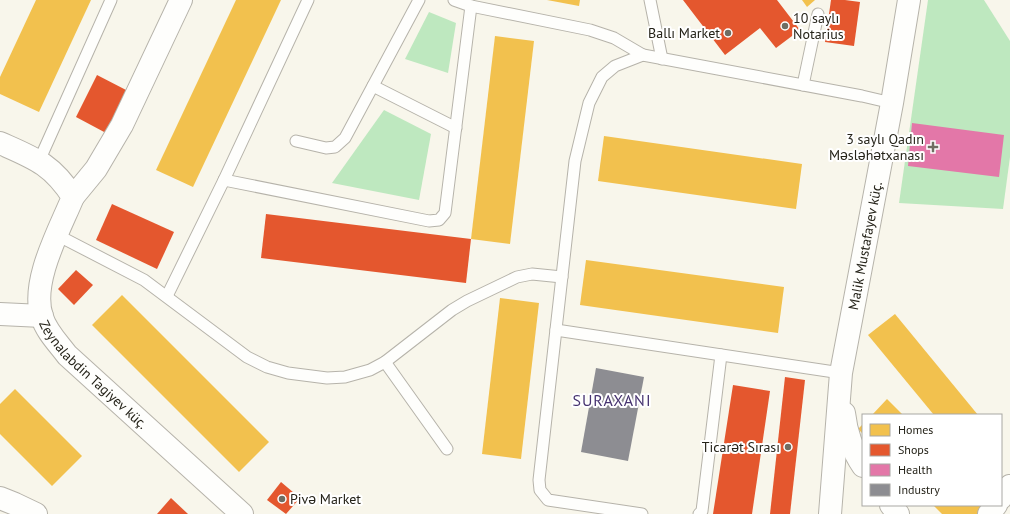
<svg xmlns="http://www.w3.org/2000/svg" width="1010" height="514" viewBox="0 0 1010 514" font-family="'PT Sans',sans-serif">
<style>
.green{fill:#bee8bf}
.homes{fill:#f2c14e}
.shops{fill:#e4572e}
.health{fill:#e377a8}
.industry{fill:#8d8d92}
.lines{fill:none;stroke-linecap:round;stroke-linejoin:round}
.service-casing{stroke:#b6b3aa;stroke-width:13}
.minor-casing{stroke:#b6b3aa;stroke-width:24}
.tertiary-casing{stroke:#b6b3aa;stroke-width:24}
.service{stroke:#fefefc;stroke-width:11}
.minor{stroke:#fefefc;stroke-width:22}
.tertiary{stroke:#fefefc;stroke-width:22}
.poi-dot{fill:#6f6d62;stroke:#fff;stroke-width:1.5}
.labels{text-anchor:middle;stroke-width:4;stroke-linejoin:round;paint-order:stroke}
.poi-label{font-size:14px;fill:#252319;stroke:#fff;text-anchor:end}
.street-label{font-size:14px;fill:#252319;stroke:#fff}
.quarter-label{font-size:16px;letter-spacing:1px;fill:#473470;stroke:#fff}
</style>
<rect width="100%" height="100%" fill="#f8f6eb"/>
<g class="green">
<polygon points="928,0 984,0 1010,41 1010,157 1003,209 899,203"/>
<polygon points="429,12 456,23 448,73 405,59"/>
<polygon points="384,110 431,134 419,200 332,183"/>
</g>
<g class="homes">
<polygon points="36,0 91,0 39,112 0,94 0,77"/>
<polygon points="236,0 281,0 193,187 156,170"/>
<polygon points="547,0 580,0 579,6"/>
<polygon points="802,0 815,0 807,7"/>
<polygon points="495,36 534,41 510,244 471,239"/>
<polygon points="604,136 802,164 796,209 598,181"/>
<polygon points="586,260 784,287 778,333 580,305"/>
<polygon points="122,295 269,442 239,472 92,325"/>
<polygon points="500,298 539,303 521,459 482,454"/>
<polygon points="895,314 978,415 934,415 868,335"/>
<polygon points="15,389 82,456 52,486 0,434 0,404"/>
<polygon points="887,399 903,415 872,415"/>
<polygon points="863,424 863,434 858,429"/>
<polygon points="933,505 988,505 979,514 942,514"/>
</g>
<g class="shops">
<polygon points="683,0 777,0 800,30 776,48 760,28 725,55"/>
<polygon points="831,0 845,0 860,2 854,46 825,42"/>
<polygon points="97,75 128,91 106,133 76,117"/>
<polygon points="112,204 174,232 157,269 96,240"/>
<polygon points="266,214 471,239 466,283 261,258"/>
<polygon points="76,270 93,285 74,305 58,289"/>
<polygon points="785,377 805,380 790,514 770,514"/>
<polygon points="733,385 770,391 752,514 713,514"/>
<polygon points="281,482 300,498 286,514 267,500"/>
<polygon points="171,498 188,514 157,514"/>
</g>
<polygon class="health" points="912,123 1004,135 999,177 908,166"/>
<polygon class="industry" points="596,368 644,377 628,461 581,452"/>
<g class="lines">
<g class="service-casing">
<g id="service">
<polyline points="454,0 471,6 590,30 614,38 643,55"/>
<polyline points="650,0 662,59"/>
<polyline points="803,85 818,14"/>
<polyline points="373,86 456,128"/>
<polyline points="296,141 326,148 335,147 345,138 419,0"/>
<polyline points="39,161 111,0"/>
<polyline points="224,180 429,221 439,220 445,213 471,6"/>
<polyline points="57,235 144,280 247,357 267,367 288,373 327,378 345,377 370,370 385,362 452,310 467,301 517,277 532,274 562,277"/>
<polyline points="167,296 224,180 308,0"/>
<polyline points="556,330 841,373"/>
<polyline points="385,362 447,449"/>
<polyline points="642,514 548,500 540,490 539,480 575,161 589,103 602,77 615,66 643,55 862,96 892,103"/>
<polyline points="699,514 702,511 721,355"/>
</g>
</g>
<g class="minor-casing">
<g id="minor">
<polyline points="73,197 96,169 122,125 181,0"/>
<polyline points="0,314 42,316"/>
<polyline points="0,498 15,504 36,514"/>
<polyline points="1001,498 1010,486"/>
<polyline points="989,514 996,505"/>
</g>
</g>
<g class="tertiary-casing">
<g id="tertiary">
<path id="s1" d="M 0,143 C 34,158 52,164 73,197 C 60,229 30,282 42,317 C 46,331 58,343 67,355 L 242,514"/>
<path d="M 844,413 C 846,431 852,450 863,466"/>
<polyline points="891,505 898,514"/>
<path id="s2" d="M 830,514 L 841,373 L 892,103 L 909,0"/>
</g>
</g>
<use href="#service" class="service"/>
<use href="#minor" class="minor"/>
<use href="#tertiary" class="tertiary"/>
</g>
<g class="poi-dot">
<circle cx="785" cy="26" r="4"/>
<circle cx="728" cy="33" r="4"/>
<path d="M931 141h4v4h4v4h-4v4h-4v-4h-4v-4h4z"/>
<circle cx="788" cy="447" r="4"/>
<circle cx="282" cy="499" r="4"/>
</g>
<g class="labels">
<g class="poi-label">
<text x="793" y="23" text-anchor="start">10 saylı<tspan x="793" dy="16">Notarius</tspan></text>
<text x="720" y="38">Ballı Market</text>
<text x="924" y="144">3 saylı Qadın<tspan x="924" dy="16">Məsləhətxanası</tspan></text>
<text x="780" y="452">Ticarət Sırası</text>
<text x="290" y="504" text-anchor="start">Pivə Market</text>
</g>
<g class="street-label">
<text dy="5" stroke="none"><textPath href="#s2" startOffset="271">Malik Mustafayev küç.</textPath></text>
<text dy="5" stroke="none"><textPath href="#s1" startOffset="297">Zeynalabdin Tagiyev küç.</textPath></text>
</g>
<g class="quarter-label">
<text x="612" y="406">SURAXANI</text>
</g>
</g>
<rect x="862" y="414" width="140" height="92" fill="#ffffff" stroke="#a8a7a3"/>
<rect x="870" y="424" width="20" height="12" fill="#f2c14e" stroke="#a8a7a3"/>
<text x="898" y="434" font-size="12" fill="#252319">Homes</text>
<rect x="870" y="444" width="20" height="12" fill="#e4572e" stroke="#a8a7a3"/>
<text x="898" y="454" font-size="12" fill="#252319">Shops</text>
<rect x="870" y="464" width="20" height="12" fill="#e377a8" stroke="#a8a7a3"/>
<text x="898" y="474" font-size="12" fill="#252319">Health</text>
<rect x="870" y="484" width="20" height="12" fill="#8d8d92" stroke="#a8a7a3"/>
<text x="898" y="494" font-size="12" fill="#252319">Industry</text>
</svg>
